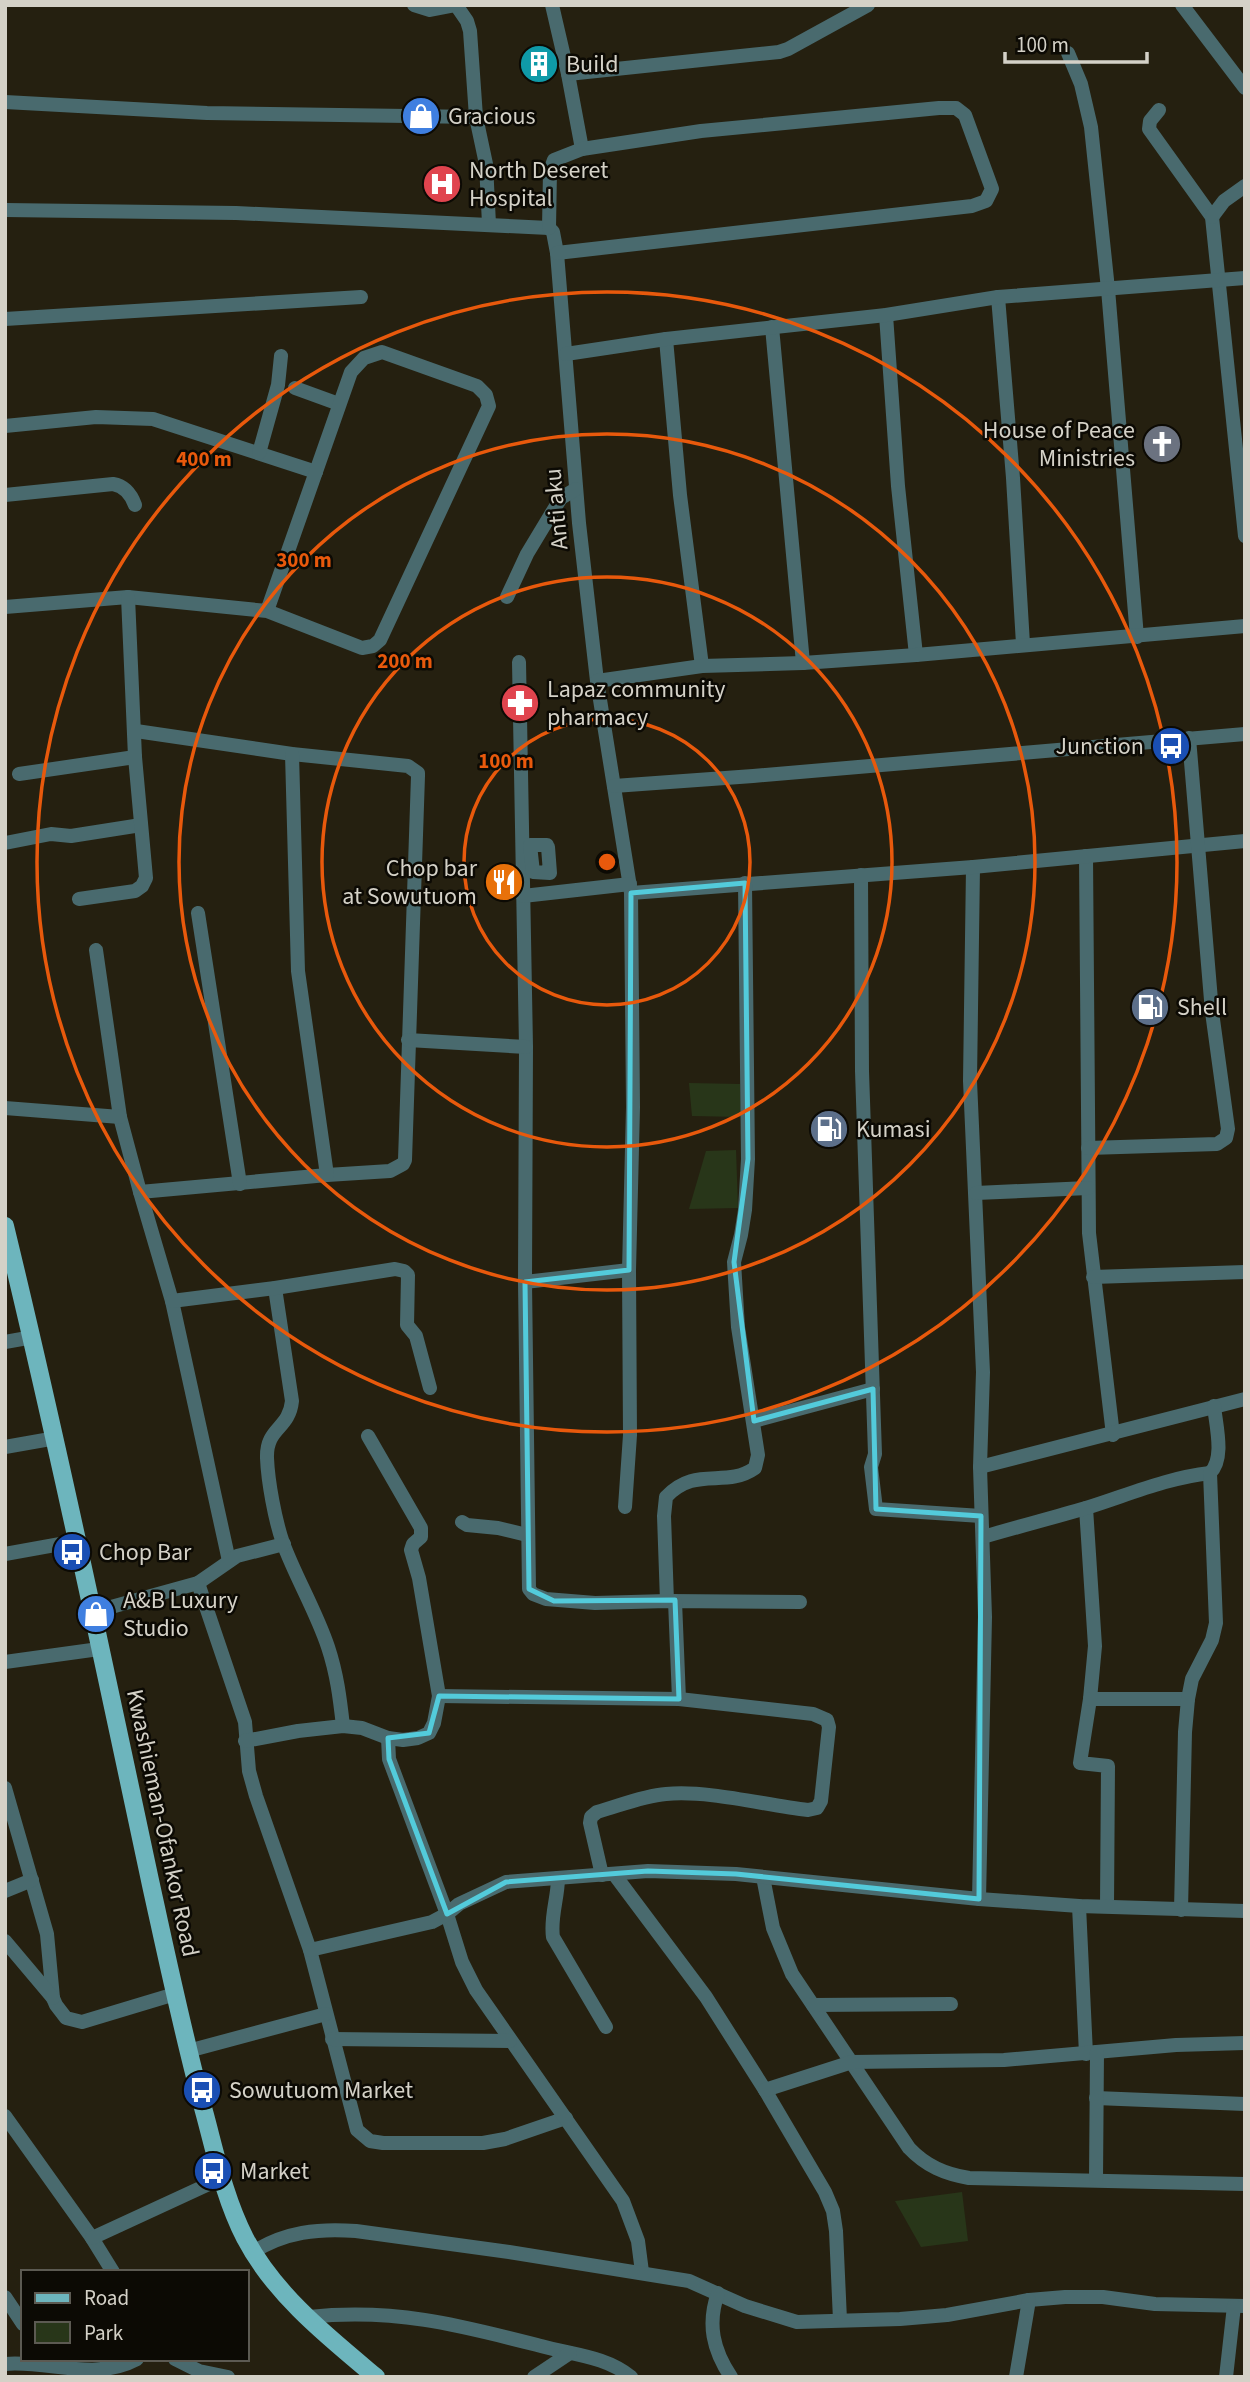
<svg xmlns="http://www.w3.org/2000/svg" width="1250" height="2382" viewBox="0 0 1250 2382" font-family="'Source Sans 3',sans-serif">
<style>
.green{fill:#283619}
.lines{fill:none;stroke-linecap:round;stroke-linejoin:round}
.minor{stroke:#496a6e;stroke-width:14}
.major{stroke:#6db5bd;stroke-width:18}
.marked{fill:none;stroke:#53cbdb;stroke-width:5;stroke-linejoin:round}
.ring{fill:none;stroke:#e8590c;stroke-width:3.5}
.labels{text-anchor:middle;stroke-width:5;stroke-linejoin:round;paint-order:stroke}
.poi-label{font-size:24px;fill:#d4d1c7;stroke:#0c0a04;text-anchor:start}
.street-label{font-size:24px;fill:#d4d1c7;stroke:#0c0a04}
.centre{fill:#e8590c;stroke:#0c0a04;stroke-width:3.5}
.ring-label{font-size:21px;text-anchor:middle;font-weight:bold;fill:#e8590c;stroke:#0c0a04;stroke-width:5;stroke-linejoin:round;paint-order:stroke}
</style>
<rect width="100%" height="100%" fill="#252010"/>
<g class="green">
<polygon points="689,1083 740,1084 741,1117 692,1116"/>
<polygon points="736,1150 738,1208 689,1209 706,1151"/>
<polygon points="962,2192 968,2241 921,2247 895,2201"/>
</g>
<g class="lines">
<g class="minor">
<polyline points="414,5 430,10 456,5"/>
<polyline points="456,5 467,21 470,31 476,117 486,164 489,224"/>
<polyline points="552,5 568,74 582,149"/>
<polyline points="1182,5 1245,88"/>
<polyline points="1068,53 1081,84 1091,127 1108,289 1137,637"/>
<polyline points="568,74 779,52 788,49 868,5"/>
<polyline points="5,102 207,113 476,117"/>
<polyline points="1159,110 1150,121 1149,129 1212,217 1245,536"/>
<polyline points="5,210 236,213 549,228"/>
<polyline points="1212,217 1224,201 1245,186"/>
<polyline points="549,228 553,232 557,253 579,523 597,681 631,893 633,1107 629,1270 630,1435 625,1507"/>
<polyline points="549,228 550,171 554,160 582,149 701,131 939,108 956,108 965,115 992,189 986,201 972,206 557,253"/>
<polyline points="998,297 1013,478 1023,644"/>
<polyline points="886,315 898,486 916,655"/>
<polyline points="5,319 361,297"/>
<polyline points="772,327 803,663"/>
<polyline points="666,339 680,495 702,666"/>
<polyline points="566,354 666,339 886,315 998,297 1245,278"/>
<polyline points="295,388 339,404"/>
<polyline points="5,426 96,417 153,419 316,472"/>
<polyline points="259,453 278,385 281,356"/>
<path d="M 5,495 L 113,484 C 125,486 131,494 135,505"/>
<polyline points="507,597 527,554 556,506 561,498 576,489"/>
<polyline points="5,607 128,597 267,611 362,648 373,646 380,640 489,406 486,395 477,386 382,352 364,358 351,372 267,611"/>
<polyline points="519,662 526,1047 525,1282 529,1589 533,1594 546,1599 595,1603 667,1601 800,1602"/>
<polyline points="597,681 702,666 803,663 916,655 1245,626"/>
<polyline points="136,731 292,754 408,766 418,773 418,776 405,1160 403,1164 390,1171 327,1175 140,1192"/>
<polyline points="292,754 298,971 327,1175"/>
<polyline points="19,774 135,757"/>
<polyline points="614,786 753,776 1245,734"/>
<polyline points="5,843 51,834 71,836 141,825"/>
<polyline points="547,845 530,845 533,872 550,873 548,847"/>
<polyline points="1086,856 1089,1233 1113,1435"/>
<polyline points="973,867 970,1081 983,1372 980,1467 985,1617 979,1899"/>
<polyline points="861,875 862,1071 875,1454 871,1467 876,1509 981,1516"/>
<polyline points="631,893 973,867 1245,841"/>
<polyline points="523,896 630,884"/>
<polyline points="79,899 135,891 142,886 146,878 135,757 128,597"/>
<polyline points="198,913 240,1184"/>
<polyline points="96,950 120,1117 140,1192 172,1301 229,1561"/>
<polyline points="408,1040 526,1047"/>
<polyline points="5,1108 120,1117"/>
<polyline points="1088,1148 1217,1144 1226,1138 1228,1129 1212,1012 1189,738"/>
<polyline points="976,1193 1088,1188"/>
<polyline points="1093,1277 1245,1272"/>
<polyline points="525,1282 629,1270"/>
<path d="M 275,1288 L 292,1401 C 289,1430 266,1427 267,1458 C 268,1482 275,1520 283,1543 C 296,1578 316,1611 328,1647 C 337,1674 340,1699 343,1726"/>
<polyline points="172,1301 275,1288 395,1269 404,1271 408,1275 407,1325 416,1336 430,1388"/>
<polyline points="5,1342 33,1337"/>
<polyline points="754,1421 873,1389"/>
<polyline points="5,1447 56,1438"/>
<polyline points="980,1467 1245,1399"/>
<polyline points="1086,1508 1095,1646 1090,1699 1080,1763 1108,1766 1107,1906"/>
<polyline points="462,1522 467,1525 498,1528 527,1535"/>
<path d="M 983,1537 C 1017,1527 1052,1518 1086,1508 C 1128,1495 1166,1478 1210,1473"/>
<polyline points="5,1554 77,1541"/>
<polyline points="198,1583 245,1722 249,1771 256,1796 310,1950 357,2130 370,2141 383,2143 483,2143 505,2139 566,2118"/>
<path d="M 667,1601 L 664,1516 L 666,1497 C 696,1465 725,1489 755,1468 L 758,1455 L 738,1327 L 734,1262 L 741,1235 L 745,1210 L 748,1159 L 745,883"/>
<polyline points="675,1601 679,1699"/>
<polyline points="93,1612 198,1583 237,1556 284,1544"/>
<polyline points="5,1662 99,1649"/>
<path d="M 439,1696 L 679,1699 L 813,1714 L 827,1720 L 829,1727 L 821,1801 L 817,1808 L 808,1810 C 764,1805 709,1790 666,1794 C 642,1796 619,1806 597,1812 L 591,1817 L 590,1823 L 602,1875"/>
<polyline points="1090,1699 1188,1699"/>
<polyline points="388,1738 389,1759 447,1914 462,1962 476,1990 623,2201 638,2241 642,2272"/>
<polyline points="245,1741 298,1731 343,1726 362,1728 388,1738 403,1740 418,1738 429,1733 434,1723 439,1696 419,1578 411,1550 413,1544 421,1537 421,1528 368,1436"/>
<polyline points="5,1788 47,1934 53,1998 56,2005 66,2018 82,2022 175,1994"/>
<polyline points="614,1874 706,1997 765,2090 825,2192 833,2211 836,2231 840,2320"/>
<path d="M 763,1877 L 773,1928 L 792,1974 L 909,2148 C 926,2166 945,2174 969,2178 L 1245,2184"/>
<path d="M 558,1878 C 558,1898 550,1917 553,1937 L 606,2027"/>
<polyline points="5,1891 32,1880"/>
<polyline points="1079,1906 1086,2054"/>
<path d="M 1181,1910 L 1185,1732 L 1188,1699 L 1192,1679 L 1212,1640 L 1216,1623 L 1210,1473 C 1225,1459 1216,1426 1214,1406"/>
<polyline points="5,1941 53,1998"/>
<polyline points="310,1950 432,1922 447,1914 459,1904 506,1882 648,1871 736,1874 979,1899 1079,1906 1245,1911"/>
<polyline points="813,2005 951,2004"/>
<polyline points="332,2039 510,2041"/>
<polyline points="188,2051 326,2014"/>
<polyline points="765,2090 852,2062 1004,2060 1176,2045 1245,2043"/>
<polyline points="1096,2098 1245,2104"/>
<polyline points="5,2116 92,2238 113,2272"/>
<polyline points="1096,2179 1097,2052"/>
<polyline points="92,2238 222,2178"/>
<path d="M 253,2252 C 285,2232 318,2228 356,2231 L 509,2252 L 689,2281 L 745,2306 L 797,2322 L 900,2319 L 947,2315 L 1029,2300 L 1065,2297 L 1103,2297 L 1155,2304 L 1245,2306"/>
<path d="M 718,2293 C 707,2324 713,2350 731,2377"/>
<polyline points="5,2297 23,2324"/>
<path d="M 309,2317 C 395,2308 459,2325 541,2346 C 573,2355 605,2356 631,2377"/>
<polyline points="175,2359 199,2371 228,2377"/>
<path d="M 5,2364 C 50,2360 94,2382 137,2359"/>
<polyline points="534,2377 570,2353"/>
<polyline points="1016,2377 1029,2300"/>
<polyline points="1226,2377 1234,2306"/>
</g>
<path class="major" d="M 5,1226 C 58,1445 104,1665 151,1885 C 168,1962 184,2039 205,2115 C 216,2156 225,2199 245,2238 C 274,2294 328,2337 376,2377"/>
</g>
<path class="marked" d="M 745,883 L 748,1159 L 734,1262 L 754,1421 L 873,1389 L 876,1509 L 981,1516 L 979,1899 L 736,1874 L 648,1871 L 506,1882 L 447,1914 L 389,1759 L 388,1738 L 429,1733 L 439,1696 L 679,1699 L 675,1600 L 554,1601 L 529,1589 L 525,1282 L 629,1270 L 631,893 Z"/>
<g class="ring">
<circle cx="607" cy="862" r="143"/>
<circle cx="607" cy="862" r="285"/>
<circle cx="607" cy="862" r="428"/>
<circle cx="607" cy="862" r="570"/>
</g>
<defs>
<g id="building-disc" transform="scale(2.0125)"><circle r="9.5" fill="#0f9aa8" stroke="#0c0a04"/><path d="M-4-6H4V6H1V3H-1V6H-4ZM-2.5-4.3h1.7v1.8h-1.7ZM.8-4.3h1.7v1.8H.8ZM-2.5-1h1.7V.8h-1.7ZM.8-1h1.7V.8H.8Z" fill="#fff"/></g>
<g id="shop-disc" transform="scale(2.0125)"><circle r="9.5" fill="#3f7fe0" stroke="#0c0a04"/><path d="M-5-2.5h2.3a2.7 3.5 0 0 1 5.4 0H5L5.5 6h-11ZM-1.5-2.5h3a1.5 2.3 0 0 0-3 0Z" fill="#fff"/></g>
<g id="hospital-disc" transform="scale(2.0125)"><circle r="9.5" fill="#e0444e" stroke="#0c0a04"/><path d="M-5-5h3v3.5h4V-5h3V5h-3V1.5h-4V5h-3Z" fill="#fff"/></g>
<g id="church-disc" transform="scale(2.0125)"><circle r="9.5" fill="#6b7280" stroke="#0c0a04"/><path d="M-1.2-6h2.4v3.5h3.3v2.4h-3.3V6h-2.4V-.1h-3.3v-2.4h3.3Z" fill="#fff"/></g>
<g id="pharmacy-disc" transform="scale(2.0125)"><circle r="9.5" fill="#e0444e" stroke="#0c0a04"/><path d="M-2-6h4v4h4v4h-4v4h-4v-4h-4v-4h4Z" fill="#fff"/></g>
<g id="bus-disc" transform="scale(2.0125)"><circle r="9.5" fill="#1a4fb4" stroke="#0c0a04"/><path d="M-5-6H5V4H4V6H2V4H-2V6H-4V4H-5ZM-3.5-4V0h7V-4ZM-3.5 1.2v1.5H-2V1.2ZM2 1.2v1.5H3.5V1.2Z" fill="#fff"/></g>
<g id="restaurant-disc" transform="scale(2.0125)"><circle r="9.5" fill="#e8710a" stroke="#0c0a04"/><path d="M-5-6h1v4h1v-4h1v4h1v-4h1v5L-1.5 .5V6h-2V.5L-5-1ZM5-6V6H3V1.5H1.5Q1.5-4 5-6Z" fill="#fff"/></g>
<g id="fuel-disc" transform="scale(2.0125)"><circle r="9.5" fill="#5c6f8a" stroke="#0c0a04"/><path d="M-5.5-6h7V0h2V4h1.3V-2.5L3-4.5l.8-.8L6-3V5H2.5V1h-1V6h-7ZM-4.2-4.7v3.2H.2V-4.7Z" fill="#fff"/></g>
</defs>
<g fill-rule="evenodd">
<use href="#building-disc" x="539" y="64"/>
<use href="#shop-disc" x="421" y="116"/>
<use href="#hospital-disc" x="442" y="184"/>
<use href="#church-disc" x="1162" y="444"/>
<use href="#pharmacy-disc" x="520" y="703"/>
<use href="#bus-disc" x="1171" y="746"/>
<use href="#restaurant-disc" x="504" y="882"/>
<use href="#fuel-disc" x="1150" y="1007"/>
<use href="#fuel-disc" x="829" y="1129"/>
<use href="#bus-disc" x="72" y="1552"/>
<use href="#shop-disc" x="96" y="1614"/>
<use href="#bus-disc" x="202" y="2090"/>
<use href="#bus-disc" x="213" y="2171"/>
</g>
<g class="labels">
<g class="poi-label">
<text x="566" y="72">Build</text>
<text x="448" y="124">Gracious</text>
<text x="469" y="178">North Deseret<tspan x="469" dy="28">Hospital</tspan></text>
<text x="1135" y="438" text-anchor="end">House of Peace<tspan x="1135" dy="28">Ministries</tspan></text>
<text x="547" y="697">Lapaz community<tspan x="547" dy="28">pharmacy</tspan></text>
<text x="1144" y="754" text-anchor="end">Junction</text>
<text x="477" y="876" text-anchor="end">Chop bar<tspan x="477" dy="28">at Sowutuom</tspan></text>
<text x="1177" y="1015">Shell</text>
<text x="856" y="1137">Kumasi</text>
<text x="99" y="1560">Chop Bar</text>
<text x="123" y="1608">A&amp;B Luxury<tspan x="123" dy="28">Studio</tspan></text>
<text x="229" y="2098">Sowutuom Market</text>
<text x="240" y="2179">Market</text>
</g>
<g class="street-label">
<text transform="translate(556 509) rotate(-95)" y="8">Anti aku</text>
<text transform="translate(163 1823) rotate(78)" y="8">Kwashieman-Ofankor Road</text>
</g>
</g>
<circle cx="607" cy="862" r="10" class="centre"/>
<g class="ring-label">
<text x="204" y="466">400 m</text>
<text x="304" y="567">300 m</text>
<text x="405" y="668">200 m</text>
<text x="506" y="768">100 m</text>
</g>
<rect width="1250" height="2382" fill="none" stroke="#d4d1c7" stroke-width="14"/>
<rect x="21" y="2270" width="228" height="91" fill="#0c0a04" stroke="#5c5a52" stroke-width="2"/>
<rect x="35" y="2293" width="35" height="10" fill="#6db5bd" stroke="#5c5a52" stroke-width="2"/>
<text x="84" y="2305" font-size="21" fill="#d4d1c7">Road</text>
<rect x="35" y="2322" width="35" height="21" fill="#283619" stroke="#5c5a52" stroke-width="2"/>
<text x="84" y="2340" font-size="21" fill="#d4d1c7">Park</text>
<path d="M1005 52v10h142v-10" fill="none" stroke="#d4d1c7" stroke-width="3.5"/>
<text x="1016" y="52" font-size="21" fill="#d4d1c7" stroke="#0c0a04" stroke-width="5" paint-order="stroke">100 m</text>
</svg>
